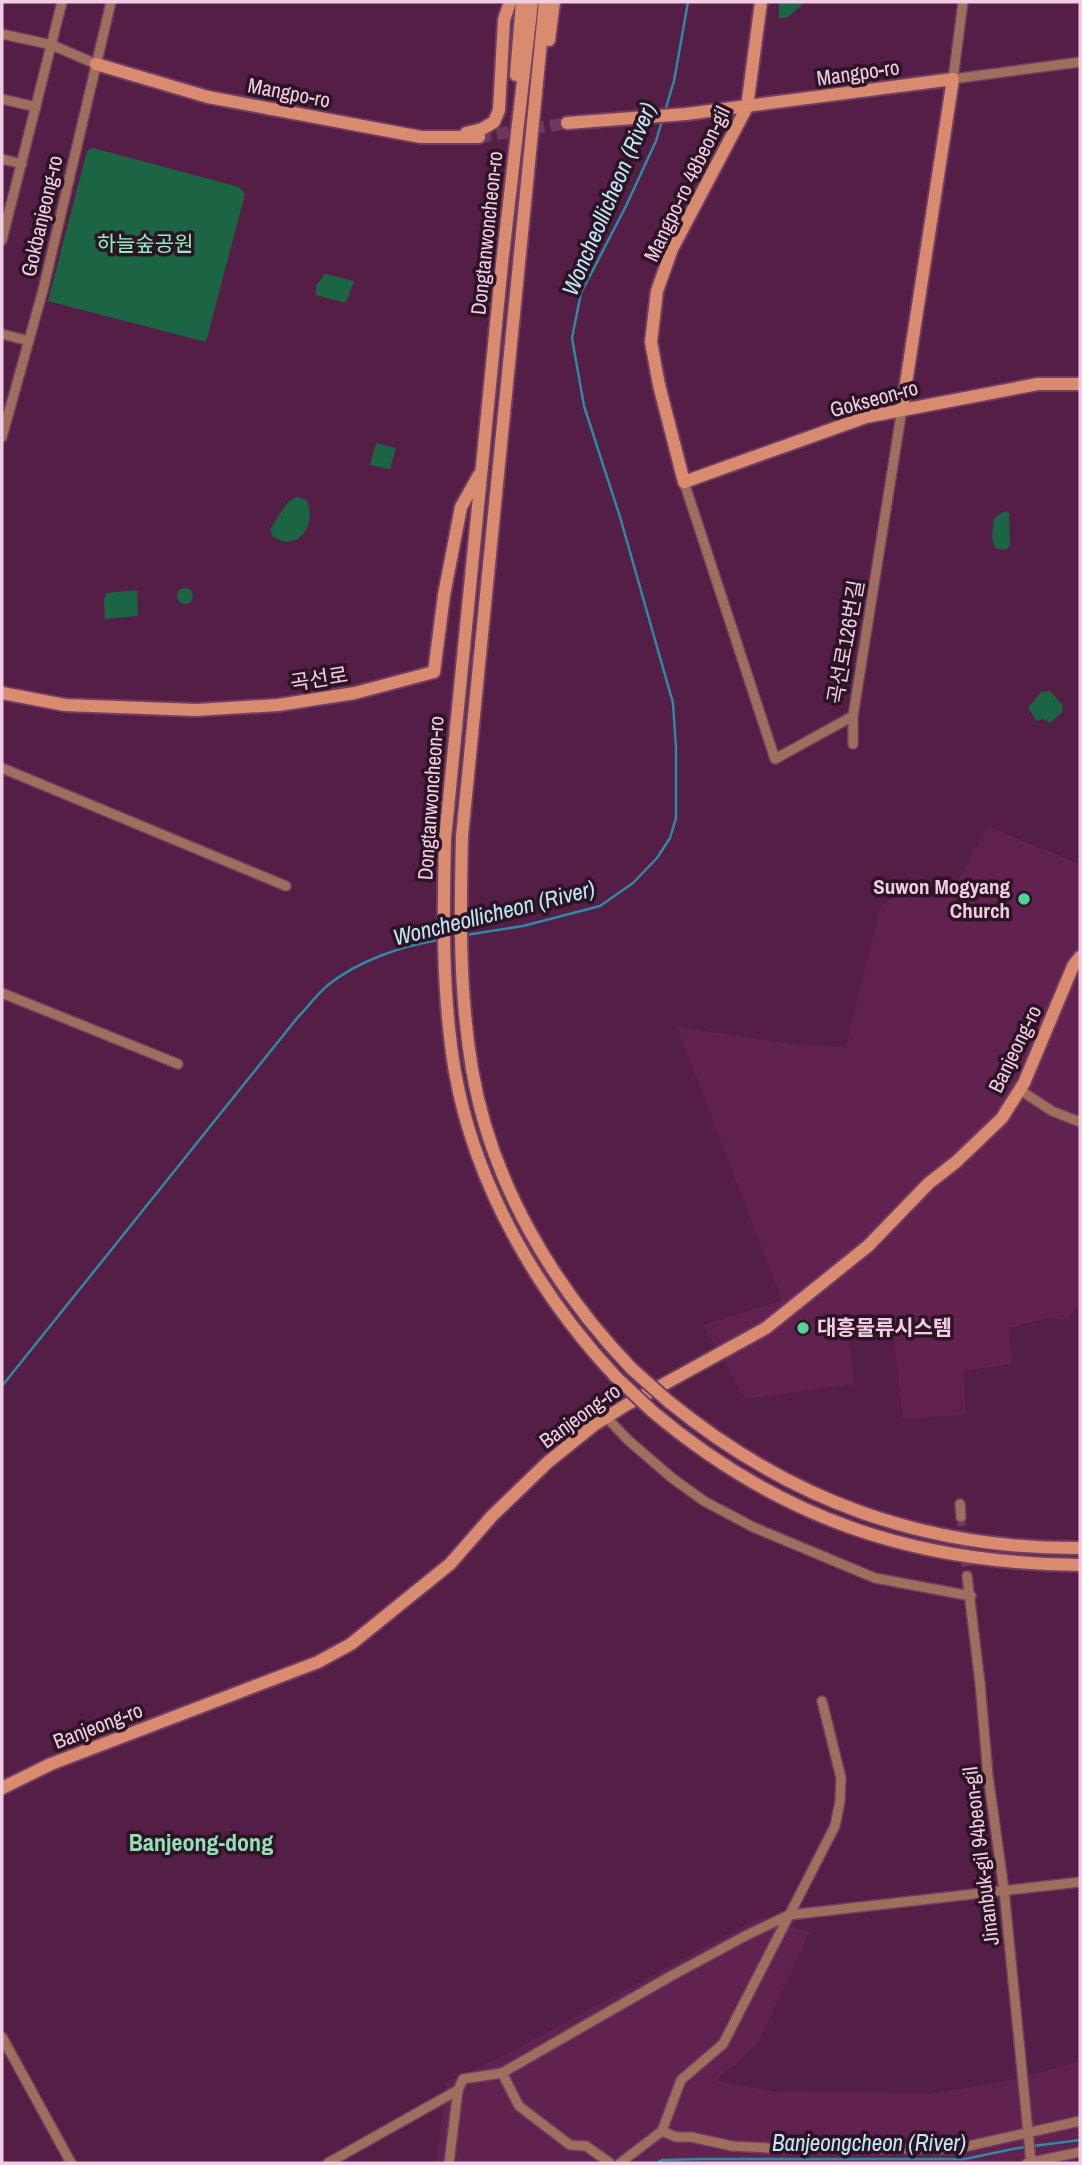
<svg xmlns="http://www.w3.org/2000/svg" width="1082" height="2165" viewBox="0 0 1082 2165" font-family="'Archivo Narrow','Noto Sans KR',sans-serif">
<style>
.built{fill:#612250}
.green{fill:#1b6544}
.lines{fill:none;stroke-linecap:round;stroke-linejoin:round}
.stream{stroke:#2e89a2;stroke-width:2.5}
.street-tunnel{stroke:#6c385e;stroke-width:9;stroke-dasharray:9 4.5;stroke-linecap:butt}
.secondary-tunnel{stroke:#6c385e;stroke-width:12;stroke-dasharray:12 6;stroke-linecap:butt}
.street-casing{stroke:#713e62;stroke-width:12}
.secondary-casing{stroke:#713e62;stroke-width:16}
.street{stroke:#9f6e5d;stroke-width:9}
.secondary{stroke:#d98b70;stroke-width:12}
.secondary-bridge-casing{stroke:#713e62;stroke-width:16;stroke-linecap:butt}
.secondary-bridge{stroke:#d98b70;stroke-width:12}
.poi-dot{fill:#52d397;stroke:#2c1425;stroke-width:2.5}
.labels{text-anchor:middle;stroke-width:7;stroke-linejoin:round;paint-order:stroke}
.street-label{font-size:21px;fill:#f0cde3;stroke:#2c1425}
.park-label{font-size:21px;fill:#89efba;stroke:#2c1425}
.poi-label{font-size:21px;font-weight:bold;fill:#f0cde3;stroke:#2c1425;text-anchor:end}
.water-label{font-size:23px;font-style:italic;fill:#bde8f6;stroke:#2c1425}
.quarter-label{font-size:24px;font-weight:bold;fill:#90e1b6;stroke:#2c1425}
</style>
<rect width="100%" height="100%" fill="#551e46"/>
<g class="built">
<polygon points="988,827 1080,864 1080,1305 1066,1320 1048,1318 1009,1328 1012,1364 964,1371 966,1415 903,1419 893,1331 845,1317 855,1384 745,1399 703,1325 782,1300 677,1027 798,1045 846,1047 881,905 915,884 957,882"/>
<polygon points="760,1917 810,1932 758,2044 715,2081 774,2091 930,2094 1016,2079 1080,2061 1080,2163 436,2163 446,2082 509,2053"/>
</g>
<g class="green">
<polygon points="779,2 801,2 803,4 787,18 779,18"/>
<polygon points="93,148 239,187 245,194 206,342 48,301 87,151"/>
<polygon points="325,274 354,281 346,303 316,295 316,286"/>
<polygon points="376,443 396,448 390,469 370,465"/>
<path d="M 296,497 L 307,500 C 312,516 311,530 296,540 L 285,542 L 273,537 L 270,529 L 288,502 Z"/>
<polygon points="1005,511 1009,513 1010,546 1005,550 995,548 992,536 994,518"/>
<circle cx="185" cy="596" r="8"/>
<polygon points="137,590 138,616 105,619 104,600 107,593"/>
<polygon points="1050,691 1062,705 1063,711 1050,723 1044,719 1037,721 1028,708 1041,692"/>
</g>
<g class="lines">
<g class="stream">
<polyline points="665,111 674,81 688,2"/>
<polyline points="466,935 523,926 600,906 633,883 657,858 670,838 676,818 676,748 673,703 620,517 584,406 572,338 581,293 626,206 656,141 662,121"/>
<path d="M 2,1386 L 298,1017 C 308,1007 317,994 328,985 C 358,961 401,946 439,940"/>
<polyline points="657,2163 662,2160 701,2159 965,2159 1018,2148 1080,2140"/>
</g>
<polyline class="street-tunnel" points="961,1517 967,1576"/>
<polyline class="secondary-tunnel" points="479,137 567,123"/>
<g class="street-casing">
<g id="street">
<polyline points="963,2 953,79 1080,62"/>
<polyline points="2,34 52,45 96,64"/>
<polyline points="2,99 36,107"/>
<polyline points="2,159 22,164"/>
<polyline points="2,240 62,2"/>
<polyline points="2,334 29,341"/>
<polyline points="2,437 43,290 111,2"/>
<polyline points="684,482 775,759 853,716 902,409"/>
<polyline points="853,716 853,744"/>
<polyline points="2,768 286,886"/>
<polyline points="2,993 178,1064"/>
<polyline points="1020,1090 1052,1111 1080,1122"/>
<polyline points="607,1418 628,1440 672,1478 704,1501 753,1527 875,1578 971,1596"/>
<polyline points="960,1504 961,1517"/>
<polyline points="967,1576 980,1683 988,1775 1004,1890 1031,2162"/>
<polyline points="2,2037 71,2163"/>
<polyline points="502,2073 519,2106 570,2145 586,2146 610,2163"/>
<polyline points="662,2131 681,2080 723,2044 835,1826 840,1801 841,1778 822,1701"/>
<polyline points="328,2163 458,2090 463,2079 502,2073 671,1976 747,1935 789,1915 1080,1882"/>
<polyline points="449,2163 458,2090"/>
<polyline points="620,2163 662,2131 676,2137 691,2137 732,2146 769,2148 955,2149 1080,2121"/>
<polyline points="1027,2163 1080,2152"/>
</g>
</g>
<g class="secondary-casing">
<g id="secondary">
<path d="M 532,2 L 502,264 L 445,839 C 443,917 442,995 455,1072 C 475,1185 538,1294 616,1377"/>
<path d="M 545,2 L 462,836 C 460,914 459,992 472,1069 C 491,1182 553,1287 632,1369"/>
<polyline points="761,2 747,107 672,249 657,291 651,342 659,385 684,482 866,417 1038,384 1080,384"/>
<polyline points="549,40 554,2"/>
<polyline points="96,64 208,97 421,137 479,137"/>
<polyline points="516,75 522,2"/>
<polyline points="567,123 686,114 953,79 902,409"/>
<polyline points="466,133 482,129 494,122 499,110 504,20 510,2"/>
<polyline points="2,693 65,705 196,710 278,705 355,693 434,672 444,595 461,507 479,475"/>
<path d="M 668,1401 C 789,1500 923,1549 1080,1548"/>
<path d="M 652,1411 C 780,1519 913,1563 1080,1565"/>
<polyline points="2,1788 51,1764 318,1662 351,1644 450,1564 492,1516 548,1462 594,1425 626,1405 766,1328 868,1246 929,1183 956,1162 1002,1118 1024,1083 1073,966 1080,957"/>
</g>
</g>
<use href="#street" class="street"/>
<use href="#secondary" class="secondary"/>
<g class="secondary-bridge-casing">
<g id="secondary-bridge">
<polyline points="632,1369 668,1401"/>
<polyline points="616,1377 652,1411"/>
</g>
</g>
<use href="#secondary-bridge" class="secondary-bridge"/>
</g>
<g class="poi-dot">
<circle cx="1024" cy="899" r="7"/>
<circle cx="803" cy="1328" r="7"/>
</g>
<g class="labels">
<g class="street-label">
<text transform="translate(858 73) rotate(-8)" y="7">Mangpo-ro</text>
<text transform="translate(289 93) rotate(11)" y="7">Mangpo-ro</text>
<text transform="translate(687 184) rotate(-64)" y="7">Mangpo-ro 48beon-gil</text>
<text transform="translate(42 216) rotate(-77)" y="7">Gokbanjeong-ro</text>
<text transform="translate(487 233) rotate(-84)" y="7">Dongtanwoncheon-ro</text>
<text transform="translate(874 399) rotate(-15)" y="7">Gokseon-ro</text>
<text transform="translate(846 642) rotate(-80)" y="7">곡선로126번길</text>
<text transform="translate(319 679) rotate(-9)" y="7">곡선로</text>
<text transform="translate(431 798) rotate(-86)" y="7">Dongtanwoncheon-ro</text>
<text transform="translate(1015 1049) rotate(-64)" y="7">Banjeong-ro</text>
<text transform="translate(580 1416) rotate(-36)" y="7">Banjeong-ro</text>
<text transform="translate(98 1726) rotate(-21)" y="7">Banjeong-ro</text>
<text transform="translate(981 1856) rotate(-97)" y="7">Jinanbuk-gil 94beon-gil</text>
</g>
<g class="park-label">
<text x="145" y="251">하늘숲공원</text>
</g>
<g class="poi-label">
<text x="1010" y="894">Suwon Mogyang<tspan x="1010" dy="24">Church</tspan></text>
<text x="817" y="1335" text-anchor="start">대흥물류시스템</text>
</g>
<g class="water-label">
<text transform="translate(609 199) rotate(-67)" y="8">Woncheollicheon (River)</text>
<text transform="translate(494 913) rotate(-14)" y="8">Woncheollicheon (River)</text>
<text x="869" y="2151">Banjeongcheon (River)</text>
</g>
<g class="quarter-label">
<text x="201" y="1851">Banjeong-dong</text>
</g>
</g>
<rect width="1082" height="2165" fill="none" stroke="#f0cde3" stroke-width="7"/>
</svg>
